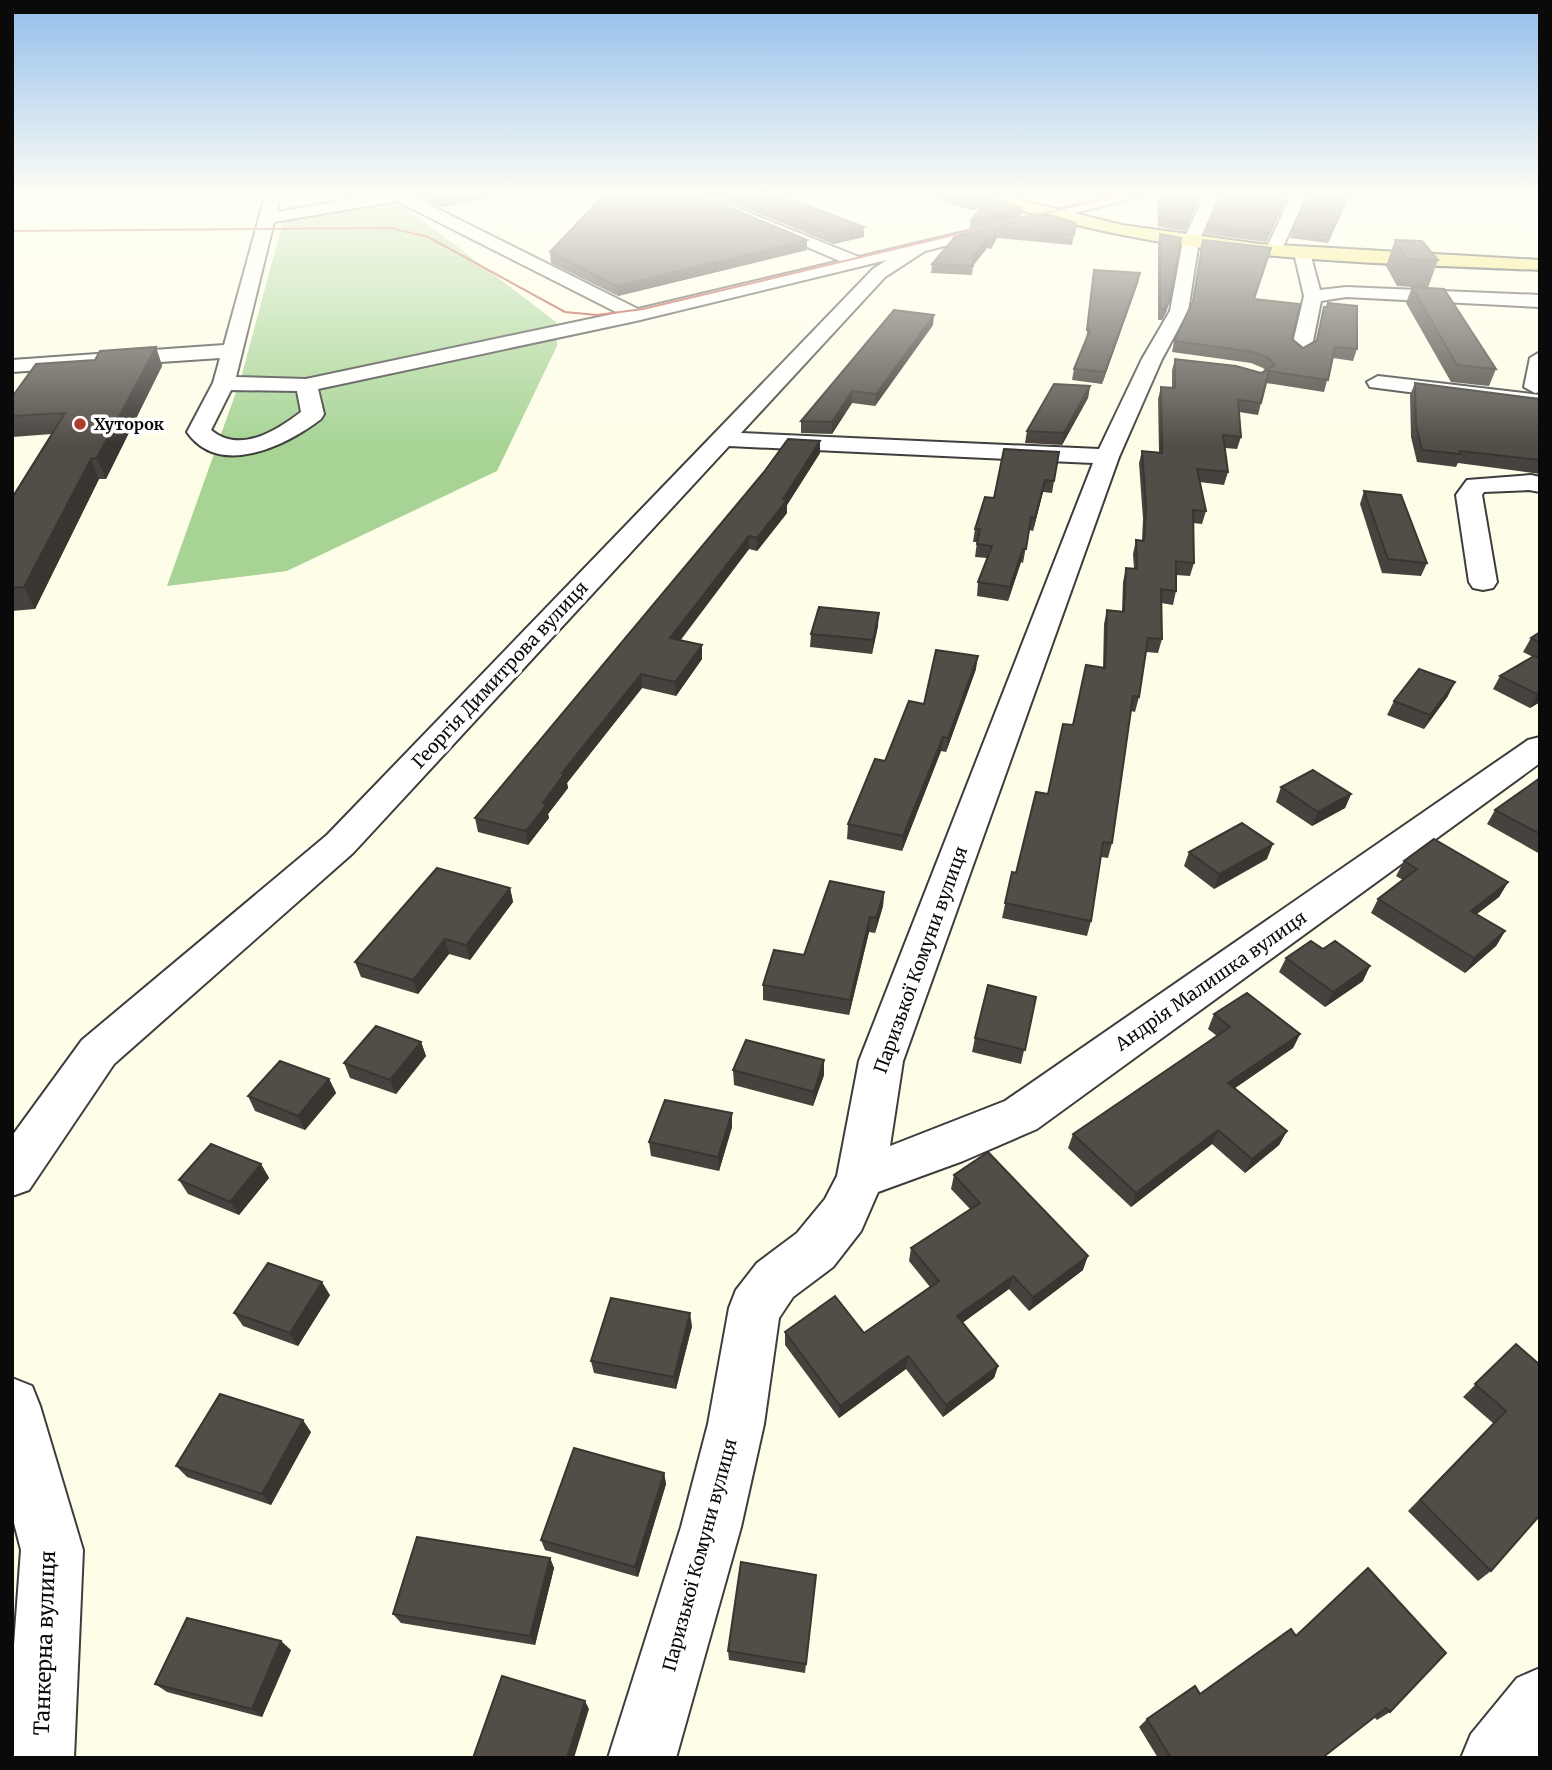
<svg xmlns="http://www.w3.org/2000/svg" width="1552" height="1770" viewBox="0 0 1552 1770" font-family="Merriweather,serif">
<style>
.forest{fill:#a7d495}
.lines{fill:none;stroke-linecap:round;stroke-linejoin:round}
.minor-casing{stroke:#3d3d3d;stroke-width:4}
.major-casing{stroke:#1b1b1b;stroke-width:4}
.minor{fill:#fff;fill-rule:evenodd}
.major{fill:#f0e566;fill-rule:evenodd}
.tram{stroke:#b03b2c;stroke-width:2}
.wall{fill:#47423d}
.shaded-wall{fill:#393632}
.building{fill:#524d47;stroke:#393632;stroke-width:2}
.poi-dot{fill:#b03b2c;stroke:#fff;stroke-width:2.5}
.labels{text-anchor:middle;stroke-width:7;stroke-linejoin:round;paint-order:stroke}
.far-poi-label{font-size:16px;font-weight:bold;fill:#0a0a0a;stroke:#fff;text-anchor:start}
.street-label{font-size:18px;fill:#0a0a0a;stroke:#fff}
.near-street-label{font-size:21px;fill:#0a0a0a;stroke:#fff}
</style>
<rect width="100%" height="100%" fill="#fefde8"/>
<polygon class="forest" points="397,201 556,322 557,346 497,471 287,571 167,586 241,378 283,221"/>
<g class="lines">
<g class="minor-casing">
<g id="minor">
<path d="M 265,196 L 280,196 L 277,212 L 368,196 L 412,196 L 638,309 L 840,261 L 686,196 L 707,196 L 859,257 L 1114,196 L 1142,196 L 925,251 L 885,277 L 741,433 L 1099,449 L 1142,359 L 1170,311 L 1183,241 L 1204,196 L 1219,196 L 1199,241 L 1188,311 L 1162,359 L 1119,457 L 903,1061 L 890,1146 L 1005,1101 L 1528,740 L 1540,737 L 1540,763 L 1037,1129 L 963,1161 L 878,1192 L 861,1231 L 833,1267 L 793,1297 L 779,1318 L 764,1424 L 741,1527 L 676,1758 L 608,1758 L 681,1527 L 708,1424 L 729,1308 L 736,1290 L 757,1263 L 797,1233 L 825,1199 L 837,1176 L 859,1061 L 1093,463 L 729,446 L 353,853 L 114,1064 L 29,1190 L 12,1196 L 12,1136 L 82,1040 L 327,835 L 873,269 L 887,260 L 636,321 L 318,389 L 324,414 L 321,419 C 287,445 220,479 187,432 L 213,383 L 220,358 L 12,372 L 12,360 L 224,345 ZM 397,201 L 618,313 L 306,379 L 236,377 L 274,222 ZM 231,390 L 297,391 L 301,412 C 276,431 240,454 211,430 Z"/>
<polygon points="1291,196 1306,196 1281,251 1279,255 1267,255 1265,251"/>
<polygon points="1302,248 1310,253 1320,290 1346,287 1540,295 1540,307 1346,297 1321,301 1311,351 1301,357 1291,351 1304,296 1294,253"/>
<polygon points="1540,352 1540,392 1535,393 1524,387 1530,358"/>
<polygon points="1378,376 1540,395 1540,409 1370,387 1367,382"/>
<polygon points="1531,475 1540,477 1540,492 1529,490 1484,492 1482,495 1497,582 1493,588 1483,590 1473,588 1469,582 1456,495 1467,480"/>
<polygon points="12,1378 32,1386 40,1406 83,1550 74,1758 12,1758 12,1672 21,1550 12,1515"/>
<polygon points="1540,1668 1538,1758 1461,1758 1471,1734 1517,1678"/>
</g>
</g>
<g class="major-casing">
<path id="major" d="M 980,196 L 1005,196 L 1122,225 L 1260,244 L 1540,260 L 1540,270 C 1372,263 1198,261 1035,214 C 1019,210 992,207 980,196 Z"/>
</g>
<use href="#minor" class="minor"/>
<use href="#major" class="major"/>
<polyline class="tram" points="12,231 391,228 428,237 565,312 597,315 643,309 1117,196"/>
</g>
<g class="wall">
<polygon points="419,196 498,196 440,207"/>
<polygon points="715,196 782,196 864,237 833,244"/>
<polygon points="927,196 991,196 1022,208 1021,216 970,228 971,220 981,208 971,210"/>
<polygon points="1157,196 1201,196 1185,231 1158,227"/>
<polygon points="1220,196 1288,196 1266,242 1205,234 1207,226"/>
<polygon points="1307,196 1349,196 1328,243 1290,238 1292,230"/>
<polygon points="1047,214 1076,223 1072,245 997,238 991,249 987,248 973,266 972,275 931,273 932,264 955,237"/>
<polygon points="1160,234 1167,310 1162,320 1158,320 1158,244"/>
<polygon points="807,240 807,250 618,296 551,263 550,252"/>
<polygon points="1203,240 1268,258 1254,299 1292,339 1303,348 1316,341 1324,307 1326,307 1328,303 1357,349 1353,361 1333,358 1324,392 1266,383 1258,415 1239,412 1241,437 1237,449 1225,448 1228,472 1224,485 1199,482 1206,511 1202,524 1193,523 1194,563 1190,576 1176,575 1176,591 1173,605 1161,603 1162,639 1158,653 1146,652 1139,697 1135,712 1131,711 1112,843 1108,858 1101,857 1091,921 1087,936 1002,918 1012,872 1016,873 1048,794 1073,725 1103,668 1104,624 1107,610 1122,611 1123,582 1126,568 1134,569 1133,554 1136,540 1142,541 1143,519 1139,463 1142,451 1159,452 1158,399 1161,387 1172,388 1172,370 1175,359 1261,373 1265,370 1263,368 1251,363 1172,352 1174,341 1192,303"/>
<polygon points="1395,240 1438,260 1428,288 1397,286 1386,266"/>
<polygon points="1140,273 1138,283 1102,384 1072,380 1074,369 1086,341 1093,280"/>
<polygon points="1412,287 1496,369 1489,386 1451,382 1406,303"/>
<polygon points="933,325 875,406 852,403 832,434 801,433 801,421"/>
<polygon points="156,347 162,366 106,479 99,479 35,609 12,611 12,498 52,434 12,437 12,397 95,360"/>
<polygon points="1415,383 1540,399 1540,474 1458,463 1456,467 1417,462 1411,437 1410,395"/>
<polygon points="1090,386 1088,398 1062,445 1025,443 1027,431"/>
<polygon points="1059,452 1052,493 1043,492 1033,531 1029,530 1023,563 1021,562 1008,601 977,596 978,582 987,558 975,557 977,542 973,542 975,529 994,498"/>
<polygon points="820,453 787,505 787,513 757,551 749,549 680,641 702,659 676,696 642,688 567,783 568,788 548,814 549,818 528,845 478,832 475,818"/>
<polygon points="1364,491 1427,563 1421,576 1382,573 1360,504"/>
<polygon points="878,626 872,654 810,647 811,634"/>
<polygon points="1540,632 1540,702 1530,708 1493,689 1500,676 1533,657 1523,652 1531,638"/>
<polygon points="976,669 946,752 941,751 902,851 847,839 848,824 885,761 924,704"/>
<polygon points="1448,696 1424,729 1387,715 1394,701"/>
<polygon points="1540,778 1540,854 1487,824 1495,810"/>
<polygon points="1281,787 1351,794 1345,808 1312,826 1276,802"/>
<polygon points="1189,852 1267,859 1214,889 1184,866"/>
<polygon points="1404,861 1508,882 1499,897 1477,914 1505,931 1496,946 1465,973 1371,913 1378,899 1403,880 1396,876"/>
<polygon points="510,888 513,902 470,960 449,954 418,994 361,977 355,962"/>
<polygon points="884,892 883,906 875,933 869,932 849,1015 763,1000 763,985 804,955"/>
<polygon points="1286,958 1363,981 1325,1007 1279,972"/>
<polygon points="1036,997 1021,1064 972,1052 975,1038"/>
<polygon points="1214,1014 1300,1034 1293,1048 1235,1088 1287,1131 1279,1145 1245,1173 1212,1144 1131,1207 1068,1148 1073,1134 1217,1036 1208,1029"/>
<polygon points="421,1042 426,1056 396,1094 350,1078 344,1063"/>
<polygon points="824,1060 824,1075 813,1106 734,1085 733,1070"/>
<polygon points="329,1079 336,1093 305,1130 255,1111 248,1096"/>
<polygon points="732,1113 732,1127 719,1171 651,1156 649,1142"/>
<polygon points="261,1164 269,1178 239,1215 188,1194 179,1180"/>
<polygon points="954,1175 1083,1270 1029,1311 1009,1289 962,1323 998,1366 994,1378 943,1417 906,1369 839,1418 785,1345 785,1332 864,1333 930,1287 909,1261 911,1248 970,1209 951,1189"/>
<polygon points="330,1295 298,1346 243,1326 234,1313"/>
<polygon points="692,1326 676,1389 594,1373 591,1361"/>
<polygon points="1516,1344 1491,1571 1478,1581 1408,1511 1493,1423 1463,1397"/>
<polygon points="311,1432 271,1505 187,1477 176,1466"/>
<polygon points="664,1473 666,1484 638,1577 545,1550 541,1540"/>
<polygon points="550,1558 554,1568 535,1645 401,1623 393,1614"/>
<polygon points="1368,1568 1390,1712 1377,1720 1374,1717 1322,1758 1158,1758 1139,1727 1147,1719 1200,1694 1296,1635"/>
<polygon points="816,1575 805,1673 729,1660 728,1651"/>
<polygon points="291,1650 262,1717 167,1692 155,1684"/>
</g>
<g class="shaded-wall">
<polygon points="445,196 498,196 440,207 438,198"/>
<polygon points="1199,196 1201,196 1185,231 1187,223"/>
<polygon points="1286,196 1288,196 1266,242 1269,233"/>
<polygon points="1348,196 1349,196 1328,243 1330,235"/>
<polygon points="989,198 988,206 971,210 971,203"/>
<polygon points="1022,208 1021,216 970,228 971,220"/>
<polygon points="864,227 864,237 833,244 833,234"/>
<polygon points="998,229 997,238 991,249 992,239"/>
<polygon points="988,239 987,248 972,266 973,257"/>
<polygon points="807,240 807,250 618,296 617,286"/>
<polygon points="1140,273 1138,283 1102,384 1105,372"/>
<polygon points="1170,300 1167,310 1162,320 1164,310"/>
<polygon points="934,315 933,325 875,406 876,394"/>
<polygon points="156,347 162,366 106,479 97,458"/>
<polygon points="1090,386 1088,398 1062,445 1064,433"/>
<polygon points="852,391 852,403 832,434 832,422"/>
<polygon points="820,441 820,453 787,505 787,513 757,551 757,538"/>
<polygon points="91,459 99,479 35,609 24,587"/>
<polygon points="1045,480 1043,492 1033,531 1035,518"/>
<polygon points="749,536 749,549 671,652 670,638"/>
<polygon points="1023,549 1021,562 1008,601 1010,587"/>
<polygon points="879,613 878,626 872,654 873,640"/>
<polygon points="702,645 702,659 676,696 675,682"/>
<polygon points="978,656 976,669 946,752 948,738"/>
<polygon points="641,674 642,688 567,783 568,788 548,814 549,818 528,845 526,831 562,773"/>
<polygon points="1455,682 1448,696 1424,729 1430,715"/>
<polygon points="1540,693 1540,702 1530,708 1537,694"/>
<polygon points="943,737 941,751 902,851 903,836"/>
<polygon points="1351,794 1345,808 1312,826 1318,812"/>
<polygon points="1273,844 1267,859 1214,889 1219,874"/>
<polygon points="1508,882 1499,897 1462,925 1471,911"/>
<polygon points="510,888 513,902 470,960 466,945"/>
<polygon points="884,892 883,906 875,933 876,918"/>
<polygon points="870,917 869,932 849,1015 850,1000"/>
<polygon points="1505,931 1496,946 1465,973 1474,958"/>
<polygon points="445,939 449,954 418,994 413,980"/>
<polygon points="1370,966 1363,981 1325,1007 1333,992"/>
<polygon points="1300,1034 1293,1048 1222,1097 1228,1083"/>
<polygon points="421,1042 426,1056 396,1094 390,1080"/>
<polygon points="824,1060 824,1075 813,1106 814,1092"/>
<polygon points="329,1079 336,1093 305,1130 298,1116"/>
<polygon points="732,1113 732,1127 719,1171 718,1157"/>
<polygon points="1218,1130 1212,1144 1131,1207 1136,1193"/>
<polygon points="1287,1131 1279,1145 1245,1173 1252,1159"/>
<polygon points="261,1164 269,1178 239,1215 230,1202"/>
<polygon points="1088,1256 1083,1270 1029,1311 1033,1297"/>
<polygon points="1013,1276 1009,1289 954,1329 957,1316"/>
<polygon points="322,1282 330,1295 298,1346 290,1333"/>
<polygon points="690,1313 692,1326 676,1389 674,1377"/>
<polygon points="908,1356 906,1369 839,1418 840,1406"/>
<polygon points="998,1366 994,1378 943,1417 946,1405"/>
<polygon points="303,1420 311,1432 271,1505 262,1494"/>
<polygon points="664,1473 666,1484 638,1577 635,1567"/>
<polygon points="550,1558 554,1568 535,1645 530,1636"/>
<polygon points="281,1641 291,1650 262,1717 252,1709"/>
<polygon points="585,1701 589,1709 574,1758 567,1758"/>
</g>
<g class="building">
<polygon points="603,196 702,196 807,240 617,286 550,252"/>
<polygon points="738,196 782,196 864,227 833,234"/>
<polygon points="952,196 991,196 1022,208 971,220 989,198 971,203"/>
<polygon points="1159,196 1199,196 1187,223 1159,219"/>
<polygon points="1220,196 1286,196 1269,233 1207,226"/>
<polygon points="1307,196 1348,196 1330,235 1292,230"/>
<polygon points="1047,214 1076,223 1074,235 998,229 992,239 988,239 973,257 973,266 932,264 955,237"/>
<polygon points="1160,234 1181,238 1170,300 1164,310 1160,309"/>
<polygon points="1203,240 1271,248 1254,299 1300,304 1292,339 1303,348 1317,340 1324,307 1327,307 1328,303 1357,306 1357,349 1335,347 1328,380 1269,371 1261,403 1238,400 1241,437 1223,435 1228,472 1197,469 1206,511 1193,510 1194,563 1176,561 1176,591 1161,589 1162,639 1148,638 1139,697 1133,696 1112,843 1103,842 1091,921 1005,903 1012,872 1016,873 1036,792 1048,794 1063,724 1073,725 1086,665 1105,668 1107,610 1124,612 1126,568 1137,569 1136,540 1144,541 1146,506 1142,451 1162,453 1161,387 1175,388 1175,359 1236,366 1261,373 1275,365 1267,357 1254,352 1174,341 1193,301"/>
<polygon points="1395,240 1422,241 1438,260 1407,259"/>
<polygon points="1094,270 1140,273 1105,372 1074,369 1090,330 1087,330"/>
<polygon points="1412,287 1444,289 1496,369 1457,365"/>
<polygon points="894,310 934,315 876,394 852,391 832,422 801,421"/>
<polygon points="156,347 97,458 91,459 24,587 12,588 12,498 65,413 12,416 12,397 36,364 95,360 100,351"/>
<polygon points="1415,383 1540,399 1540,460 1460,451 1461,454 1422,450 1416,425"/>
<polygon points="1054,384 1090,386 1064,433 1027,431"/>
<polygon points="788,439 820,441 783,499 787,500 757,538 749,536 670,638 702,645 675,682 641,674 562,773 565,773 543,803 547,804 526,831 475,818 764,472"/>
<polygon points="1004,449 1059,452 1054,481 1045,480 1035,518 1031,517 1026,549 1023,549 1010,587 978,582 992,546 977,544 980,529 975,529 985,497 994,498"/>
<polygon points="1364,491 1401,495 1427,563 1388,559"/>
<polygon points="819,607 879,613 873,640 811,634"/>
<polygon points="1540,632 1540,643 1531,638"/>
<polygon points="936,650 978,656 948,738 943,737 903,836 848,824 875,759 885,761 909,701 924,704"/>
<polygon points="1534,656 1540,658 1540,693 1537,694 1500,676"/>
<polygon points="1419,669 1455,682 1430,715 1394,701"/>
<polygon points="1313,770 1351,794 1318,812 1281,787"/>
<polygon points="1540,778 1540,834 1495,810"/>
<polygon points="1242,823 1273,844 1219,874 1189,852"/>
<polygon points="1434,839 1508,882 1471,911 1505,931 1474,958 1378,899 1417,869 1404,861"/>
<polygon points="437,868 510,888 466,945 445,939 413,980 355,962"/>
<polygon points="830,881 884,892 876,918 870,917 850,1000 763,985 774,950 804,955"/>
<polygon points="1311,941 1323,949 1335,941 1370,966 1333,992 1286,958"/>
<polygon points="988,985 1036,997 1025,1050 975,1038"/>
<polygon points="1247,993 1300,1034 1228,1083 1287,1131 1252,1159 1218,1130 1136,1193 1073,1134 1230,1027 1214,1014"/>
<polygon points="376,1026 421,1042 390,1080 344,1063"/>
<polygon points="746,1040 824,1060 814,1092 733,1070"/>
<polygon points="280,1061 329,1079 298,1116 248,1096"/>
<polygon points="665,1100 732,1113 718,1157 649,1142"/>
<polygon points="211,1144 261,1164 230,1202 179,1180"/>
<polygon points="988,1152 1088,1256 1033,1297 1013,1276 957,1316 998,1366 946,1405 908,1356 840,1406 785,1332 835,1296 864,1333 939,1281 911,1248 980,1203 954,1175"/>
<polygon points="268,1263 322,1282 290,1333 234,1313"/>
<polygon points="611,1298 690,1313 674,1377 591,1361"/>
<polygon points="1516,1344 1540,1365 1540,1515 1491,1571 1420,1500 1506,1411 1475,1384"/>
<polygon points="220,1394 303,1420 262,1494 176,1466"/>
<polygon points="574,1448 664,1473 635,1567 541,1540"/>
<polygon points="417,1537 550,1558 530,1636 393,1614"/>
<polygon points="741,1562 816,1575 806,1664 728,1651"/>
<polygon points="1368,1568 1446,1653 1390,1712 1386,1708 1322,1758 1171,1758 1147,1719 1195,1686 1200,1694 1291,1629 1296,1636"/>
<polygon points="187,1618 281,1641 252,1709 155,1684"/>
<polygon points="502,1676 585,1701 567,1758 473,1758"/>
</g>
<linearGradient id="sky" x2="0" y2="1"><stop stop-color="#91beec"/><stop offset="0.44" stop-color="#fffef5"/><stop offset="1" stop-color="#fffef5" stop-opacity="0"/></linearGradient>
<rect width="1552" height="444" fill="url(#sky)"/>
<circle class="poi-dot" cx="80" cy="424" r="7"/>
<g class="labels">
<g class="far-poi-label">
<text x="94" y="430">Хуторок</text>
</g>
<g class="street-label">
<text transform="translate(500 675) rotate(-47)" y="6">Георгія Димитрова вулиця</text>
<text transform="translate(921 960) rotate(-70)" y="6">Паризької Комуни вулиця</text>
<text transform="translate(1211 981) rotate(-35)" y="6">Андрія Малишка вулиця</text>
<text transform="translate(700 1555) rotate(-75)" y="6">Паризької Комуни вулиця</text>
</g>
<g class="near-street-label">
<text transform="translate(45 1643) rotate(-88)" y="7">Танкерна вулиця</text>
</g>
</g>
<rect width="1552" height="1770" fill="none" stroke="#0a0a0a" stroke-width="28"/>
</svg>
